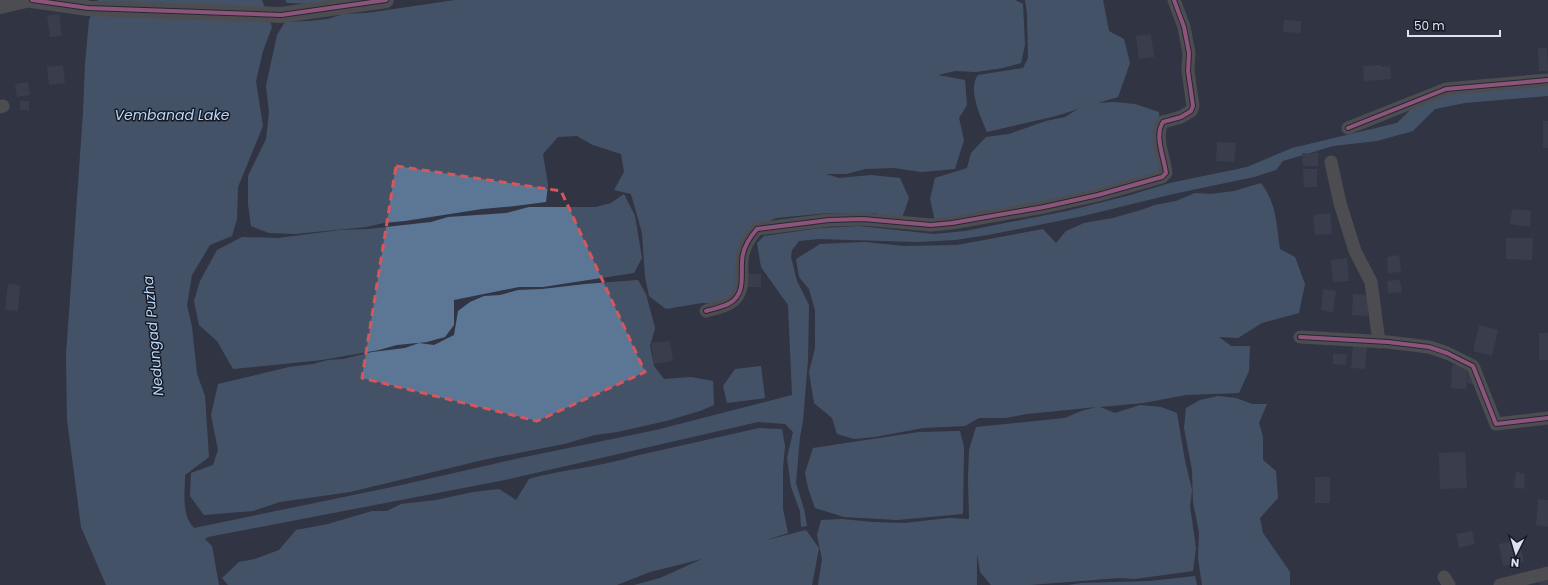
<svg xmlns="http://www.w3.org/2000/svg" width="1548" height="585" viewBox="0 0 1548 585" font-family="Poppins,sans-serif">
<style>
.water{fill:#5c7796}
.building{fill:#464a57}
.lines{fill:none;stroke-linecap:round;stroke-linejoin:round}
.minor{stroke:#6f6862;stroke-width:13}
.tertiary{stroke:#6f6862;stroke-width:16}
.cycleway-casing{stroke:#161a25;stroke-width:6}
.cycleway{stroke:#fd7abc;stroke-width:4}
.marked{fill:none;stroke:#d8565a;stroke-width:3;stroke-dasharray:8 5;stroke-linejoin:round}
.labels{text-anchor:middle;stroke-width:3;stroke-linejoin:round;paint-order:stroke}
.water-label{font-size:14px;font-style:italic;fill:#bad7f7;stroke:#161a25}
</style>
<rect width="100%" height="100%" fill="#313543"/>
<g class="water">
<path d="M 98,0 L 262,0 L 272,27 L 263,51 L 256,81 L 263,126 L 238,187 L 237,219 L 232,236 L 210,245 L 192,275 L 187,305 L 192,327 L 197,374 L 205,396 L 209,457 L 185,475 C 185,493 181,516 195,529 L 194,528 L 397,486 L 520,458 L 656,430 L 792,395 L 788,305 L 761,267 L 757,243 L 764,236 L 821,228 L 859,226 L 934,234 L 965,231 L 1067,211 L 1127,196 L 1170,183 L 1247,167 L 1292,148 L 1397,123 L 1425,95 L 1548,84 L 1548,96 L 1465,103 L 1435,109 L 1413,131 L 1377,141 L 1333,146 L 1283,161 L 1276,170 L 1254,177 L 1173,194 L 1083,216 L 988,235 L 955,240 L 918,242 L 819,239 L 799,241 L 792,250 L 791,257 L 797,281 L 809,305 L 808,360 L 803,421 L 800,437 L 796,483 L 804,509 L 807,526 L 801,527 L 800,511 L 791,487 L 787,458 L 793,432 L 785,424 L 758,422 L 505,480 L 208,537 L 205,539 L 212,546 L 219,585 L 106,585 L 81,527 L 67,419 L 66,355 L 83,113 L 85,65 L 89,20 Z"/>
<polygon points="285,0 357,0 319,4 287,3"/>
<polygon points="455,0 1015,0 1023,4 1025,45 1021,63 1003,68 976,72 955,71 938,75 965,80 967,105 959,118 964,140 955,169 921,172 894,168 865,169 846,174 826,174 839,178 871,175 900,178 909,198 901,221 875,213 828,213 776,218 760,225 747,243 748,260 747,291 728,304 702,303 666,309 649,296 645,277 642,233 631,194 614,190 624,172 621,154 593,145 577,136 558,137 543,154 548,185 546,202 515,206 482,209 405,221 384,223 366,227 295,234 269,233 251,226 248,204 248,176 266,139 269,112 266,86 277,35 285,22 309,21 328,19 343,14 367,13"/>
<path d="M 1025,0 L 1103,0 L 1109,31 L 1124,39 L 1130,63 L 1118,97 L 1098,103 L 1114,102 L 1135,104 L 1159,112 L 1163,175 L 936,225 L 930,199 L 935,178 L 967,168 L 971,153 L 986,137 L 1009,134 L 1046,121 L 1065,117 L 1078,109 L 1056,116 L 987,132 C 981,118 967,89 978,75 L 1023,68 L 1028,58 L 1027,13 Z"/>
<path d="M 1261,183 C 1277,205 1276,223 1280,249 L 1295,257 L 1305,284 L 1299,313 L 1262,323 L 1238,338 L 1219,337 L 1231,346 L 1250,346 L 1249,371 L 1239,393 L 1186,395 L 1143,403 L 1100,407 L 1115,413 L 1140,405 L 1161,407 L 1177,413 L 1185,461 L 1192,490 L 1190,506 L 1196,548 L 1193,571 L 1135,579 L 1119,578 L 1030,585 L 991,585 L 980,572 L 977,554 L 977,585 L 818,585 L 822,559 L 817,535 L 821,520 L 842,519 L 872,522 L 904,523 L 949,518 L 969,519 L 968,478 L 969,450 L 976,427 L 1065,418 L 1081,411 L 1097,407 L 1027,414 L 1006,418 L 979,418 L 965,426 L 923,428 L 875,437 L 854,439 L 837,434 L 832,418 L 814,403 L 809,372 L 815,348 L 815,310 L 809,289 L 799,277 L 796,259 L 820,244 L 865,242 L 904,246 L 957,245 L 1043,229 L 1056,243 L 1066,231 L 1084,223 L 1113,218 L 1141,210 L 1155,205 L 1176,201 L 1195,193 L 1210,194 L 1234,191 Z"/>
<polygon points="624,194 635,216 642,258 634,273 543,287 519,287 454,300 454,325 445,337 427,342 397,345 379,350 322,360 233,369 217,341 199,325 194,301 200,281 217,250 242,237 278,238 340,230 368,229 431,222 448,217 506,213 529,207 596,207 611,203"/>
<polygon points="638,280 646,294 655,328 650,346 654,366 664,379 691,377 713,381 714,405 700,411 666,421 617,432 595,435 564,444 487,459 350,492 280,502 253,511 204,515 190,496 191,473 213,465 218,450 211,415 218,384 289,367 313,364 328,360 343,359 372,352 405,348 419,343 434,345 454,335 458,311 470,302 484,296 500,295 518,290 542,289 585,284"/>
<polygon points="761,366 765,398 727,403 723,386 735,369"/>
<polygon points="1218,396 1236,398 1252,404 1267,404 1259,423 1263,437 1263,460 1276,471 1278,498 1260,518 1263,533 1290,572 1290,585 1202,585 1198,558 1199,532 1193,502 1192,470 1184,428 1186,408 1200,400"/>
<path d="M 759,428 L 782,429 L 785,446 L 783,468 L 783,509 L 788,533 L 763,541 L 806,530 L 819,548 L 812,585 L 634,585 L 660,578 L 702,559 L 650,572 L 617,585 L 228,585 L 222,578 L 239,562 L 255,559 L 279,550 L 296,530 L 328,524 L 372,511 L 387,511 L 401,504 L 436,500 L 473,492 L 499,489 L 516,500 L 529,479 C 564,469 601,467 635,456 Z"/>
<polygon points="960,431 964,447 963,514 897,520 844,517 815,508 808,488 805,473 813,448 919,432"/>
<polygon points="1195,576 1197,585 1068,585 1081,583 1150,581"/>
</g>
<g class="building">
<polygon points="59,14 62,36 50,37 47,16"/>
<polygon points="1284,20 1301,21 1301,33 1283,32"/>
<polygon points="1151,34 1154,57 1139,59 1136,36"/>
<polygon points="1538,48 1547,48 1548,71 1539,71"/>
<polygon points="63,65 65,83 49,85 47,67"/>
<polygon points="1381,65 1381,67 1390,66 1391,79 1364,81 1363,66"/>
<polygon points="28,82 30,95 17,97 15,84"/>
<rect x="20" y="101" width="9" height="9"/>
<rect x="1543" y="121" width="5" height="27"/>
<polygon points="1217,142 1236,143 1234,162 1216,161"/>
<polygon points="1302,153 1318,153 1318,166 1303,166"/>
<polygon points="1303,169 1317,169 1317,187 1304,187"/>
<polygon points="1512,209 1531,211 1530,227 1510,224"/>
<polygon points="1330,213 1332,234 1315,235 1313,215"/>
<polygon points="1506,238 1533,238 1532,260 1506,259"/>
<polygon points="1399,255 1401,272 1388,273 1387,257"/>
<polygon points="1347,258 1349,281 1333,282 1331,260"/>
<rect x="747" y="274" width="14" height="13"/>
<polygon points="1400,280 1402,292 1388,293 1387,281"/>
<polygon points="8,284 20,285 18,311 5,310"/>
<polygon points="1323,289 1336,291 1333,312 1321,310"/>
<polygon points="1353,294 1369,295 1368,316 1352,315"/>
<polygon points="1479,325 1498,330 1492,356 1473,351"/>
<rect x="1539" y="333" width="9" height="27"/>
<polygon points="670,341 673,361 654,364 651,343"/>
<polygon points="1353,345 1367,346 1365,369 1351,368"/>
<polygon points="1333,354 1347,354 1346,365 1333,364"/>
<polygon points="1452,365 1468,366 1466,389 1451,388"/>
<polygon points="1469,370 1474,371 1473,384 1467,383"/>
<polygon points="1465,452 1467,488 1440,489 1439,453"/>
<polygon points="1516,472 1525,474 1524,489 1514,487"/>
<rect x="1315" y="477" width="15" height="26"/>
<polygon points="1538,499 1548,500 1548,527 1536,525"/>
<polygon points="1472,531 1475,544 1459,548 1456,534"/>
<polygon points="1519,540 1524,562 1503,566 1499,544"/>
<polygon points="1541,575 1548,575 1548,585 1540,585"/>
</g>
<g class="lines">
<g class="minor">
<polyline points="0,107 3,106"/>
<polyline points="1348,128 1446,89 1548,80"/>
<polyline points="1331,162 1340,203 1355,251 1371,282 1379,342"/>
<path d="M 706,311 C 713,309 723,307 730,303 C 748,292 739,270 743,254 C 745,244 751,236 757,229 L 829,220 L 863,219 L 931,225 L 952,223 L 1044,207 L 1098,195 L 1162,177 L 1166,173 C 1164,157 1154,136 1163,122 L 1181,117 L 1191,111 L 1193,106 L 1188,71 L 1189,53 L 1184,27 L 1174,0"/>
<polyline points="1300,337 1388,342 1429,347 1447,353 1473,366 1496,424 1548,418"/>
<polyline points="1444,577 1449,585"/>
<polyline points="1500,585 1548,573"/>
</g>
<g class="tertiary">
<polyline points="32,0 88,8 281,15 386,0"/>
<polyline points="0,6 26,0"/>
</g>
<g class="cycleway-casing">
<g id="cycleway">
<polyline points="32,0 88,8 281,15 386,0"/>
<polyline points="1348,128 1446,89 1548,80"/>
<path d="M 706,311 C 713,309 723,307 730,303 C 748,292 739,270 743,254 C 745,244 751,236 757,229 L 829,220 L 863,219 L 931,225 L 952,223 L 1044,207 L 1098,195 L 1162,177 L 1166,173 C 1164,157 1154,136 1163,122 L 1181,117 L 1191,111 L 1193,106 L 1188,71 L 1189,53 L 1184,27 L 1174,0"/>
<polyline points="1300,337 1388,342 1429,347 1447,353 1473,366 1496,424 1548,418"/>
</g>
</g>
<use href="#cycleway" class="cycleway"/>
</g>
<path d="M0 0H1548V585H0ZM 396,166 L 561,191 L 645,372 L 537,421 L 362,378 Z" fill="#313543" fill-opacity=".55" fill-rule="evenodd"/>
<path class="marked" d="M 396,166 L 561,191 L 645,372 L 537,421 L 362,378 Z"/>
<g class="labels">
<g class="water-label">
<text x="172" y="120">Vembanad Lake</text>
<text transform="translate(153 336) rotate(-95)" y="5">Nedungad Puzha</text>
</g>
</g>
<g transform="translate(1516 553) rotate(185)" stroke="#161a25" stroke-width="3" paint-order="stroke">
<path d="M0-3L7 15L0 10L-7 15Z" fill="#dce2f2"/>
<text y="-6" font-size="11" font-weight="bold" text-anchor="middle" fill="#dce2f2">N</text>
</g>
<path d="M1408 30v6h92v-6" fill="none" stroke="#dce2f2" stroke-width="2"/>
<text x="1414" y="30" font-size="12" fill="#dce2f2" stroke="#161a25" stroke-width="3" paint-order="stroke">50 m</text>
</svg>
